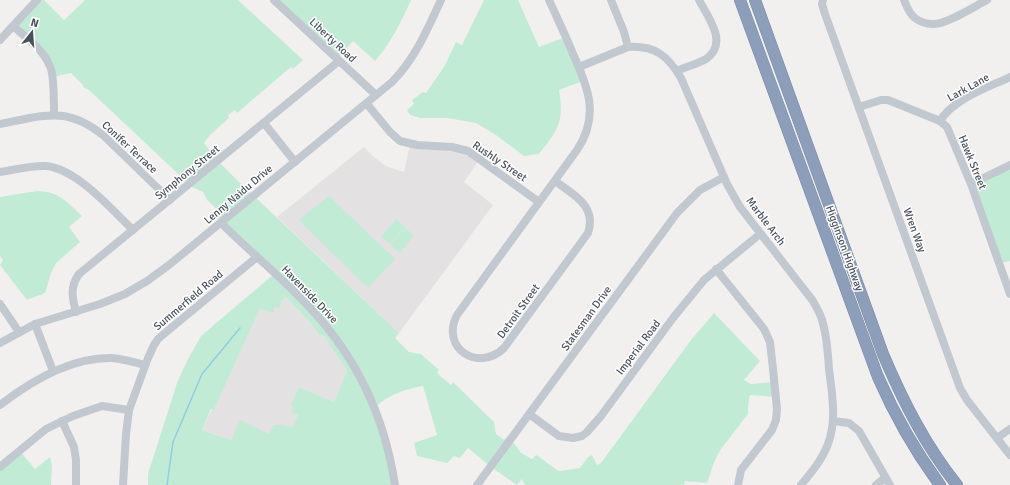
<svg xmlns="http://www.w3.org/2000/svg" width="1010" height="485" viewBox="0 0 1010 485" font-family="Signika,sans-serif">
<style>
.education{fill:#e3e1e1}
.green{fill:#c2ebd6;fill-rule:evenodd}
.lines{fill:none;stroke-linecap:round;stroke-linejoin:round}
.stream{stroke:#93cce4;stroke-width:1.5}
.highway-casing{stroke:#7789a5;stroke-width:12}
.minor{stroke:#c1c8d0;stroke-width:8}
.highway{stroke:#8c9eba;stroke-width:11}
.labels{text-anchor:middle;stroke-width:3;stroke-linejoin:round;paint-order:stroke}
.street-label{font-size:11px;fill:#49515b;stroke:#fff}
</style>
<rect width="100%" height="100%" fill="#f2f0ef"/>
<g class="education">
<polygon points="410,144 436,146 480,159 464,182 493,205 399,333 277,217 364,147 375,158 386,166 404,172"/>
<polygon points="286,297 311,324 319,335 324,336 347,371 334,402 299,387 293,406 298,415 292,429 283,425 270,434 231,440 202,430 212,409 214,410 260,307 274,307"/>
</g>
<g class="green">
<path d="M 37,0 L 44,0 L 64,20 L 85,0 L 238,0 L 303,60 L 293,69 L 291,67 L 237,113 L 235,110 L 228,115 L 229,118 L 210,135 L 204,143 L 218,161 L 236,179 L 399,333 L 395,338 L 409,352 L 421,354 L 439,370 L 437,372 L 440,376 L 451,385 L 453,382 L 494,422 L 496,434 L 504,440 L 507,437 L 514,443 L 521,453 L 532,459 L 536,455 C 542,458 555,470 560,471 L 580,468 L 588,457 L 592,455 L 597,465 L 601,463 L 691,340 L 714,313 L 760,361 L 744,380 L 751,384 L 774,382 L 776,397 L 750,395 L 748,405 L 748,414 L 721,449 L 715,460 L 707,483 L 685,481 L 684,485 L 525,485 L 522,479 L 517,485 L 491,467 L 468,448 L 460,458 L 454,456 L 447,463 L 417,456 L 414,443 L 437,435 L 423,386 C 402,390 391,394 375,407 L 395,485 L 148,485 L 148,474 L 177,383 L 187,361 L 201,336 L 275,273 L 216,218 L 221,213 L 207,200 L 203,192 L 192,187 L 89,90 L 83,87 L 83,85 L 71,73 L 53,77 L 49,62 L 13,25 ZM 286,297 L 311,324 L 319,335 L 324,336 L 347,371 L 334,402 L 299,387 L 291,405 L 293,406 L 291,412 L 298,415 L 292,428 L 283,425 L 274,425 L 269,434 L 240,420 L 231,440 L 202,430 L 211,409 L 214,410 L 260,308 L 273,313 L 274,307 L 280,308 L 281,301 Z"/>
<path d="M 275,0 L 411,0 C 401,22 391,43 375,61 L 353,41 L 340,56 L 340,60 Z"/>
<path d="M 484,0 L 518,0 L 539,47 L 566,37 L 585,80 L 559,90 C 564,122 559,129 539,154 L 524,156 L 496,135 L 476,123 L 447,118 L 420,118 L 410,115 L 407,110 L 414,104 L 412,100 L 423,92 L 426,93 L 444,67 L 456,42 L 462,45 Z"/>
<polygon points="1010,167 1010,261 1001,263 972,184"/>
<path d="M 37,191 C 59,191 67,202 82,216 L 69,227 L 80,242 L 56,263 L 51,273 L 45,293 L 27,300 L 0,265 L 3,260 L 0,256 L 0,197 Z"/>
<polygon points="329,196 395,259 368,288 299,220"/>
<polygon points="396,219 405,227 390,244 381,237"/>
<polygon points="405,228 414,235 400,253 390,245"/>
<polygon points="20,451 35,469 50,457 52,465 51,485 0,485 0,468"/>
</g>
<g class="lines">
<polyline class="stream" points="167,485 173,442 202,374 240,328"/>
<g class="highway-casing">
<g id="highway">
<path d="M 740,0 L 878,377 C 895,416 915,451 940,485"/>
<path d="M 755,0 L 883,354 C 903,401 925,445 957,485"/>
</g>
</g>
<g class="minor">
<polyline points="274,0 376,95"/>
<path d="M 549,0 C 557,18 566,36 573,54 C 588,87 600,116 577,150 L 457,315 C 440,348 478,373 504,348 L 588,233 C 597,206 574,195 555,181"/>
<polyline points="611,0 624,32 628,47"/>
<polyline points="823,0 822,4 825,14 960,388 967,400 1010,455"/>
<path d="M 904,0 C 907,7 909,14 915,18 C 920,22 927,24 933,24 C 946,25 975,6 987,0"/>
<path d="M 13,26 C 28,39 48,53 52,73 C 54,86 54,101 54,114"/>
<polyline points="0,40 37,0"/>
<path d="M 579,67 L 628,47 C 655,45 668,56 681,78 L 727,184 L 740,207 L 813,301 C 816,307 820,313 822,320 C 827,336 828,353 829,369 C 832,394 837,420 828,444 C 822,460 811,473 801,485"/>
<path d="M 677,71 C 686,67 697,64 706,59 C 729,43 708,17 699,0"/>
<polyline points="367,104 390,132 400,141 417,145 452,147 468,151 539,202"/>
<polyline points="859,107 881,100 888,100 940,121 947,127 971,184 1010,294"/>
<path d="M 940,121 C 953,99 987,88 1010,77"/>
<polyline points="264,123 295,162"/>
<path d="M 0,124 C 44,116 66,105 104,136 L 170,200"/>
<path d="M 0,172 C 15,170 31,165 46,166 C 77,169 111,209 133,230"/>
<polyline points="971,184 1010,165"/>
<path d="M 221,223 C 250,252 283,278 311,309 C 357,358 385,419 395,485"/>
<polyline points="716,269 764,329 770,342 773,369 777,409 776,420 772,430 741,470 738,485"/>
<polyline points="0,304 19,332"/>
<path d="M 76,312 C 72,298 70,286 79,274 L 339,61"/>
<polyline points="35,324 53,371"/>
<path d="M 0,343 L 35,324 L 100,304 L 125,294 L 147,281 L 169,265 L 392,82 C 415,59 427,30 441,0"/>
<path d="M 0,405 C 31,381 71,357 112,358 C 123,359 134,362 145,365"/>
<polyline points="529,414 559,436 573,438 582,436 587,432 601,416 673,318 704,280 760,234"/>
<polyline points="62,421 74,447 76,460 76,485"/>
<polyline points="833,421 849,423 859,431 890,485"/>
<polyline points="997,438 1010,429"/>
<polyline points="0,467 46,429 73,416 102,406 129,410"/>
<polyline points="123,485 126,434 129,410 148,358 154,345 158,339 171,328 257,257"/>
<polyline points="477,485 677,213 700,190 724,177"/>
<polyline points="876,485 885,478"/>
</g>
<use href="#highway" class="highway"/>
</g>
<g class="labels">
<g class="street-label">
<text transform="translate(333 40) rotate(43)" y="4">Liberty Road</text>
<text transform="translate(968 87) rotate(-29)" y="4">Lark Lane</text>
<text transform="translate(130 147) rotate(43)" y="4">Conifer Terrace</text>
<text transform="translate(500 161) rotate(34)" y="4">Rushly Street</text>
<text transform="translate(973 162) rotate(68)" y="4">Hawk Street</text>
<text transform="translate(187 172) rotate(-39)" y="4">Symphony Street</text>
<text transform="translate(238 194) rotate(-40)" y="4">Lenny Naidu Drive</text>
<text transform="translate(766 221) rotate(53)" y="4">Marble Arch</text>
<text transform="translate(915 230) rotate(70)" y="4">Wren Way</text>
<text transform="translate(845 248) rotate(70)" y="4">Higginson Highway</text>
<text transform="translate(310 294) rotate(46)" y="4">Havenside Drive</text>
<text transform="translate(188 300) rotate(-40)" y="4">Summerfield Road</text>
<text transform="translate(518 311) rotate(-54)" y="4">Detroit Street</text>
<text transform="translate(586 318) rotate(-54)" y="4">Statesman Drive</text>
<text transform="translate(638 347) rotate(-53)" y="4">Imperial Road</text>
</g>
</g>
<g transform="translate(32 32) rotate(17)" stroke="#ffffff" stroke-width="3" paint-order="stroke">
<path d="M0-3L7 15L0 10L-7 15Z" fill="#49515b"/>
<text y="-6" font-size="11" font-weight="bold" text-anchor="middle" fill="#49515b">N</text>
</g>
</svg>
